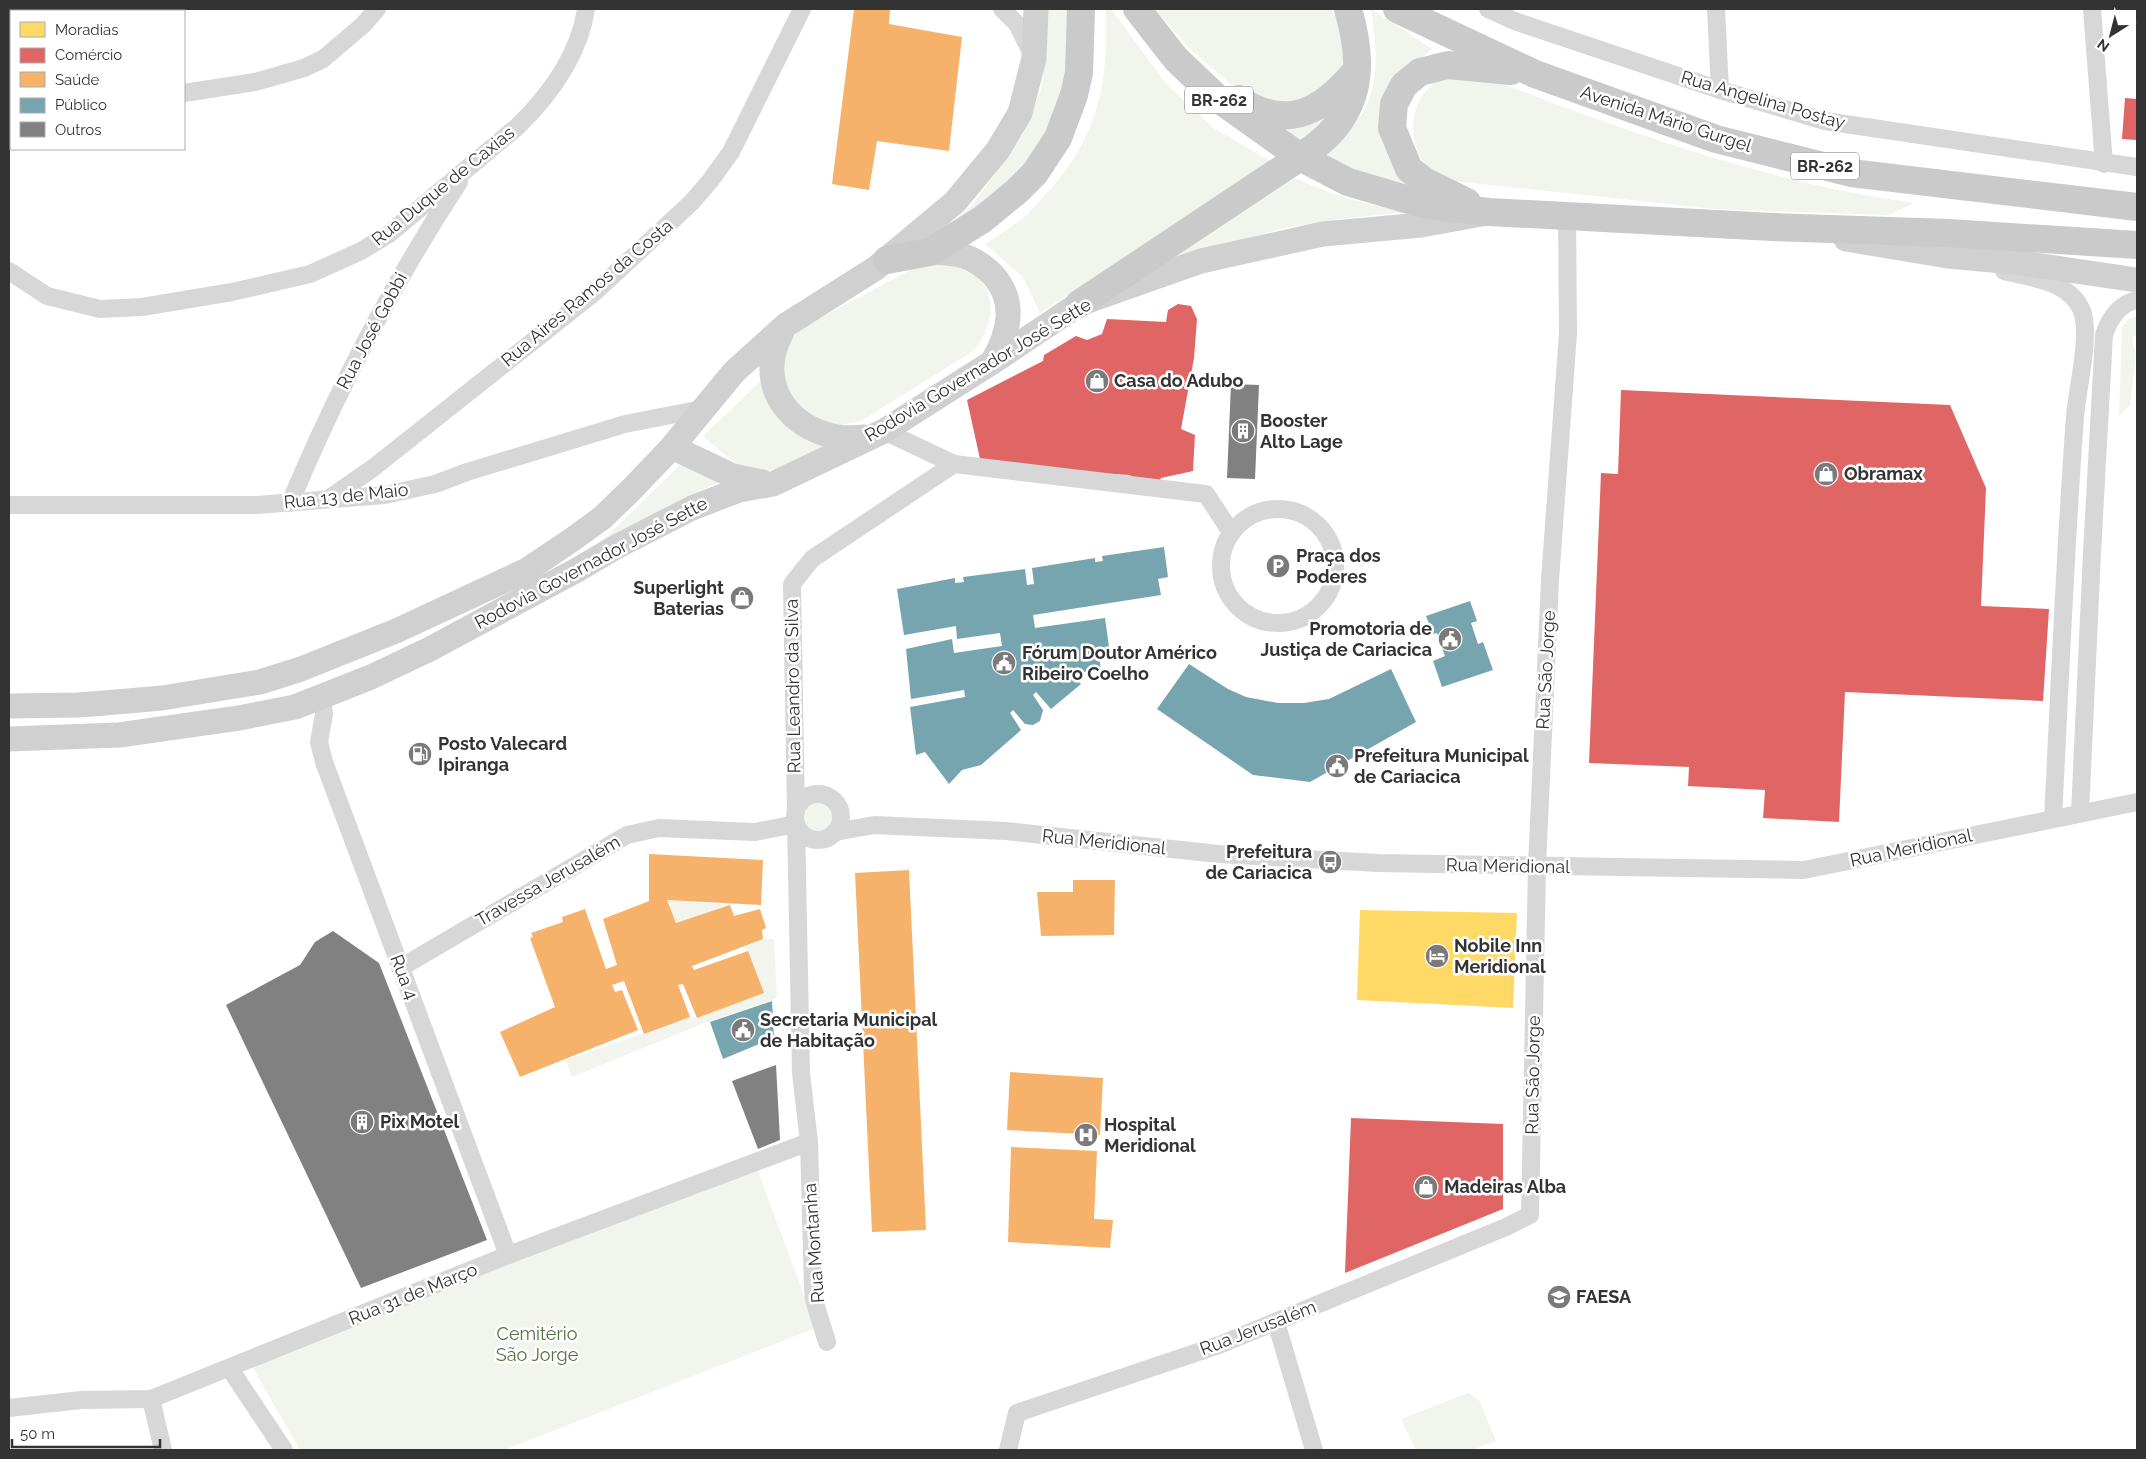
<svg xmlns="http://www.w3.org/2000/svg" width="2146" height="1459" viewBox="0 0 2146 1459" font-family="Raleway,sans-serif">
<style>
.green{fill:#f1f5ed}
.homes{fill:#ffd966}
.shops{fill:#e06666}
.health{fill:#f6b26b}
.public{fill:#76a5af}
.building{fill:#818181}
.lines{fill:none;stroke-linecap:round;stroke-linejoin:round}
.street{stroke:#d7d7d7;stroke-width:18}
.secondary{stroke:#d0d0d0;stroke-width:25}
.primary{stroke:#cacaca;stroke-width:28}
.labels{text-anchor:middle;stroke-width:5;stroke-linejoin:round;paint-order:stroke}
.shield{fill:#fff;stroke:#707070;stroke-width:1}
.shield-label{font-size:16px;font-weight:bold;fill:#333}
.street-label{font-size:18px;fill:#333;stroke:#fff}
.poi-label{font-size:18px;font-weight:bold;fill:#333;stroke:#fff;text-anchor:start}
.park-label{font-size:18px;fill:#56703f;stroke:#fff}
</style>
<rect width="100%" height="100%" fill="#fff"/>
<g class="green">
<polygon points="1047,9 1070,9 1067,94 1046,141 1014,186 932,240 970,207 990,181 1023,134 1042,87 1046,38"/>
<path d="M 1106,9 L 1111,9 L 1167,85 L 1215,129 L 1270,161 L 1040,313 L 1023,277 L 985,244 C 998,235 1012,227 1023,218 C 1032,211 1039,201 1047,193 C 1099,136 1108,83 1106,9 Z"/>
<polygon points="1155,9 1330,9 1337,20 1344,56 1341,68 1328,90 1283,108 1234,87 1190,49"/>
<path d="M 1371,9 L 1432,49 L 1402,73 L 1391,88 L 1415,191 L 1313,158 C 1326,148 1340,138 1352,126 C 1383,95 1377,48 1371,9 Z"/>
<path d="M 1480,75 C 1598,121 1718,165 1843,191 C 1867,196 1891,199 1914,203 L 1889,215 L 1715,209 L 1453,181 C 1444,176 1434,172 1427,165 C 1402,138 1412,86 1449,76 C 1458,74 1470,75 1480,75 Z"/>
<polygon points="1325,117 1318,126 1298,140 1283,126"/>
<path d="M 1295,178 C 1332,195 1369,206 1410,212 L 1346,218 L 1284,228 L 1165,261 L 1229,218 Z"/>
<path d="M 953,263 C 960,267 968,270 974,274 C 1000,294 992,330 973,351 L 863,420 C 854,422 846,425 836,425 C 808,424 781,393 783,365 C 784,351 792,337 802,328 L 918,266 Z"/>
<polygon points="2137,316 2137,336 2133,336 2133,346 2136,354 2130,405 2119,416 2122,327 2129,319"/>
<path d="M 765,377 L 833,447 C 815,455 774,475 755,471 C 738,468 716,447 703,436 Z"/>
<polygon points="683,462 721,481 671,505 589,554"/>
<circle cx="818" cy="817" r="21"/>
<polygon points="667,900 730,905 676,923"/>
<polygon points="763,939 774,939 777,995 775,999 702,1024 572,1077 566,1060 690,1017 697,1018 763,993 745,946"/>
<polygon points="756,1166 816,1328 504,1450 300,1450 251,1365"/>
<polygon points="1468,1393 1479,1400 1496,1441 1472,1450 1416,1450 1401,1419"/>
</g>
<polygon class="homes" points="1360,910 1517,913 1513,1008 1357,1000"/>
<g class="shops">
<polygon points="2125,98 2137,99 2137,140 2122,139"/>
<polygon points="1178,304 1191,306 1197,319 1194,358 1181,429 1195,435 1193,471 1161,478 1159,482 1141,481 1129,475 1065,471 980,459 967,400 1043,361 1044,355 1076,336 1087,340 1102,334 1107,319 1166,322 1168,310"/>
<polygon points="1621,390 1950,405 1986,488 1981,606 2049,609 2043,701 1845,692 1839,822 1763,818 1765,790 1688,786 1689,767 1589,763 1601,473 1618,474"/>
<polygon points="1351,1118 1503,1124 1503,1209 1345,1273"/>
</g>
<g class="health">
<polygon points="854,9 890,9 889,24 962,37 949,151 877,141 869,190 832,184"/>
<polygon points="649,854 763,860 761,905 667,900 676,923 730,905 734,916 760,909 766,928 762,930 763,939 692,966 694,970 748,951 764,993 697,1018 683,984 678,985 690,1017 644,1034 624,981 612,985 615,992 622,990 638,1030 520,1077 500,1032 555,1007 530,938 533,937 531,933 563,922 562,917 585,909 606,969 617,965 603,919 649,901"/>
<polygon points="909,870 926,1230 872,1232 855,873"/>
<polygon points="1073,880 1115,880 1114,935 1041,936 1037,892 1073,892"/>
<polygon points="1010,1072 1103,1078 1100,1135 1007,1130"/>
<polygon points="1011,1147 1097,1151 1094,1219 1113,1220 1110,1248 1008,1242"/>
</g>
<g class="public">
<polygon points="1164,547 1168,577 1158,579 1161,595 1033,615 1035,628 1105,618 1110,654 1099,655 1101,671 1071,673 1081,684 1051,709 1036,692 1033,695 1043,710 1040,721 1033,725 1025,724 1013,710 1010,713 1021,730 981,765 962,770 949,784 925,752 916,755 910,707 965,697 964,690 911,699 906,649 952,639 954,653 1002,646 1000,633 957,639 956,626 904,635 897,589 955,578 955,583 964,582 963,577 1025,569 1027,585 1034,584 1032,568 1095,558 1095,562 1103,561 1102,556"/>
<polygon points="1470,601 1477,621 1471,623 1478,644 1483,642 1493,670 1442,687 1433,661 1445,656 1437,633 1433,634 1426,616"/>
<polygon points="1189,664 1228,689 1246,697 1278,703 1304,703 1329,699 1391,669 1416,722 1310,782 1253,775 1157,709"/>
<polygon points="772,1001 774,1038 723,1059 710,1022"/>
</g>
<g class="building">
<polygon points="1231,384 1259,385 1255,479 1227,478"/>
<polygon points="333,931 379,963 487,1240 361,1288 226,1005 300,965 315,942"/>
<polygon points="776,1065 780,1140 758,1149 732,1081"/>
</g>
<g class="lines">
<g class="street">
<polyline points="1002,9 1017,24 1033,56"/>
<polyline points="1488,9 1517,22 1720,90 1825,121 2137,167"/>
<polyline points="1716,9 1720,90"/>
<polyline points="2092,9 2104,164"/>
<polyline points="184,93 255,82 304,68 323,59 363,25 377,9"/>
<polyline points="9,121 11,121"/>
<path d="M 9,271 L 47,296 L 100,309 L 142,307 L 232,292 L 310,274 L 361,251 L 389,234 L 517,127 C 550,95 579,56 586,9"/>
<path d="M 2004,271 C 2032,278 2070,281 2082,311 C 2091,336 2077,389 2075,417 C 2065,550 2060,684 2053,818"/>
<polyline points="884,431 954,464 1206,494 1231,532"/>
<polyline points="330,498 373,468 595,292 692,202 710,181 731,152 802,9"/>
<path d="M 290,503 C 337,391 392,284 459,182"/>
<polyline points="9,505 257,505 385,495 435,484 467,472 625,424 702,409"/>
<circle cx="1278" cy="566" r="57"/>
<polyline points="322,697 324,714 319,742 324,762 508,1255"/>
<circle cx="818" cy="817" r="23"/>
<polyline points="796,811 792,584 812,559 954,464"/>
<path d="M 2080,813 L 2092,553 L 2104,335 C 2109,319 2120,303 2137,300"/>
<polyline points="835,832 874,825 1006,831 1218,854 1378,863 1804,870 2137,802"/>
<polyline points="400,968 627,835 659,828 755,832 796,824 801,1073 809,1142 813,1289 814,1300 827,1342"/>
<polyline points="1276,1322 1314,1450"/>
<polyline points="230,1369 284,1450"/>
<polyline points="151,1399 163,1450"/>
<polyline points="9,1408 81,1400 151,1399 508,1255 809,1142"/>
<polyline points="1008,1450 1017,1413 1219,1345 1506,1227 1530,1215 1537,866 1550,580 1568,333 1567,215"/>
</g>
<g class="secondary">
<polyline points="1846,239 1948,256 2014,262 2137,280"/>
<path d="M 930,252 C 941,253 953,253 964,256 C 976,260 985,267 993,275 C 1017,302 1009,333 993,361"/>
<path d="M 782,332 C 749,392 802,445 864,437"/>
<polyline points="672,447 733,476 762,482"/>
<polyline points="9,706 79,705 116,702 162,698 260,682 301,669 396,631 527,570 573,539 602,518 632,489 672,447 734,372 786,325 876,268 955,202 998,150 1020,113 1034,58 1036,9"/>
<polyline points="9,739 119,735 239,718 295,707 371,677 430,649 577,570 616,547 692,508 739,490 773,484 884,431 991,363 1079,304 1201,261 1323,234 1421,225 1482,214"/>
</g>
<g class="primary">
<polyline points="1137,9 1176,59 1216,97 1300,157 1348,182 1426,205 1489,212 1772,227 1949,233 2137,245"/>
<polyline points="1397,9 1535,74 1716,139 1851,173 2137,207"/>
<path d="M 1239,99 C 1244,104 1250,106 1256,109 C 1298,128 1330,102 1356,71"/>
<polyline points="1467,202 1426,182 1409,169 1392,128 1394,104 1404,85 1420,72 1448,65 1511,71"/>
<polyline points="887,260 930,252 983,219 1017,191 1035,173 1058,138 1074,95 1079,73 1081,9"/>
<path d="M 1079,304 L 1300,157 C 1310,150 1322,142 1330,133 C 1364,96 1361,54 1348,9"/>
</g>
</g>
<defs>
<g id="shop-disc" transform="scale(1.25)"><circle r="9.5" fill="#7a7a7a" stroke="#fff"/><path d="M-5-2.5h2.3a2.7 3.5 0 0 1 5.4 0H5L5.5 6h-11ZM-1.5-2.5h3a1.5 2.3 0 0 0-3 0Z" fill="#fff"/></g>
<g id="building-disc" transform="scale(1.25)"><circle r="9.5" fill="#7a7a7a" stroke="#fff"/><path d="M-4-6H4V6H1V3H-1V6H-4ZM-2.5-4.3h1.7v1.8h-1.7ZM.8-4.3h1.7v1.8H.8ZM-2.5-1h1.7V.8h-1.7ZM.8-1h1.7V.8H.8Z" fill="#fff"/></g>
<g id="parking-disc" transform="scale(1.25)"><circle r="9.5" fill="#7a7a7a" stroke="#fff"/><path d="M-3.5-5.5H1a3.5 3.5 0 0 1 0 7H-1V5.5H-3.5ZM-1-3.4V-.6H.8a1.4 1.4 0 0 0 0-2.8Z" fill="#fff"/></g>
<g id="civic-disc" transform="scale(1.25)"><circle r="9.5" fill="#7a7a7a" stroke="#fff"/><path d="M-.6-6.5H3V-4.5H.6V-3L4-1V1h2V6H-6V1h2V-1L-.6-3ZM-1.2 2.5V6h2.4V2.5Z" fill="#fff"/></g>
<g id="fuel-disc" transform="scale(1.25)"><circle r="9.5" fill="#7a7a7a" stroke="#fff"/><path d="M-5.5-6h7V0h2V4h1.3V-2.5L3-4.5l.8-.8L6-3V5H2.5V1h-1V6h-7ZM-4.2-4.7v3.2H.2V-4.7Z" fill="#fff"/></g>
<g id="bus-disc" transform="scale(1.25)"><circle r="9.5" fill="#7a7a7a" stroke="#fff"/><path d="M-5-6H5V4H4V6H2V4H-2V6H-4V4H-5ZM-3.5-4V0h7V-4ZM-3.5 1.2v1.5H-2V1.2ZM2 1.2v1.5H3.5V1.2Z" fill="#fff"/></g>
<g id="hotel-disc" transform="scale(1.25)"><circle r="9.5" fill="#7a7a7a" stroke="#fff"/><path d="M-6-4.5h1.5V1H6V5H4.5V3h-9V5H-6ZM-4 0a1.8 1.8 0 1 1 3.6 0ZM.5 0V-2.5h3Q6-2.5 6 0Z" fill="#fff"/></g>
<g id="hospital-disc" transform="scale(1.25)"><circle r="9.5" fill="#7a7a7a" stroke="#fff"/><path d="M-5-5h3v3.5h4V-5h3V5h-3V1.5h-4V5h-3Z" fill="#fff"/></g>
<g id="university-disc" transform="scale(1.25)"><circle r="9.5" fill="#7a7a7a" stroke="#fff"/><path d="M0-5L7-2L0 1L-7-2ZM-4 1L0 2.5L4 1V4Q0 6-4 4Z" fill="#fff"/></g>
</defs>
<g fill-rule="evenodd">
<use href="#shop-disc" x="1097" y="381"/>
<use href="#building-disc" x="1243" y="431"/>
<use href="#shop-disc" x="1826" y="474"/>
<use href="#parking-disc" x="1278" y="566"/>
<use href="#shop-disc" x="742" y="598"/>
<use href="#civic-disc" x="1450" y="639"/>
<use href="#civic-disc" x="1004" y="663"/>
<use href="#fuel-disc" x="420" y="754"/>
<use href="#civic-disc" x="1337" y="766"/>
<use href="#bus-disc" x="1330" y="862"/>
<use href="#hotel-disc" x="1437" y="956"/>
<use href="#civic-disc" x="743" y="1030"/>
<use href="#building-disc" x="362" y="1122"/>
<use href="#hospital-disc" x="1086" y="1135"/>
<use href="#shop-disc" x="1426" y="1187"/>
<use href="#university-disc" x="1559" y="1297"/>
</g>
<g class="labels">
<g class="shield">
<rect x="1185" y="86.5" width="68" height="27" rx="4"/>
<rect x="1791" y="152.5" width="68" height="27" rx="4"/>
</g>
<g class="shield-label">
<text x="1219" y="106">BR-262</text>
<text x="1825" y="172">BR-262</text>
</g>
<g class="street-label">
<text transform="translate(1763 100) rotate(16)" y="6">Rua Angelina Postay</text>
<text transform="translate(1666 119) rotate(18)" y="6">Avenida Mário Gurgel</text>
<text transform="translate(443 186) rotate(-39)" y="6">Rua Duque de Caxias</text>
<text transform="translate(587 293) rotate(-40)" y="6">Rua Aires Ramos da Costa</text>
<text transform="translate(372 331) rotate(-62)" y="6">Rua José Gobbi</text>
<text transform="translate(978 370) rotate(-31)" y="6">Rodovia Governador José Sette</text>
<text transform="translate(346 496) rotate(-6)" y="6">Rua 13 de Maio</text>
<text transform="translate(591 563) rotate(-28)" y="6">Rodovia Governador José Sette</text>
<text transform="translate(1546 670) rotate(-87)" y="6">Rua São Jorge</text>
<text transform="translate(793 686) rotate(-91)" y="6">Rua Leandro da Silva</text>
<text transform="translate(1104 842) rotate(6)" y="6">Rua Meridional</text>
<text transform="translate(1911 848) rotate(-12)" y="6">Rua Meridional</text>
<text transform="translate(1508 866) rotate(1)" y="6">Rua Meridional</text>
<text transform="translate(548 881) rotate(-30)" y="6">Travessa Jerusalém</text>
<text transform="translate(404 977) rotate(69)" y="6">Rua 4</text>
<text transform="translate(1533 1075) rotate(-89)" y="6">Rua São Jorge</text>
<text transform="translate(814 1243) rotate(-94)" y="6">Rua Montanha</text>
<text transform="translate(413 1294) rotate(-22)" y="6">Rua 31 de Março</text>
<text transform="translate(1258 1328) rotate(-21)" y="6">Rua Jerusalém</text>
</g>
<g class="poi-label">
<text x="1114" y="387">Casa do Adubo</text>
<text x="1260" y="427">Booster<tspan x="1260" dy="21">Alto Lage</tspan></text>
<text x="1844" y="480">Obramax</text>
<text x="1296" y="562">Praça dos<tspan x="1296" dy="21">Poderes</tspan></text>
<text x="724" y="594" text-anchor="end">Superlight<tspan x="724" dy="21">Baterias</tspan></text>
<text x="1432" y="635" text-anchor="end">Promotoria de<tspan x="1432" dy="21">Justiça de Cariacica</tspan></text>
<text x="1022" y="659">Fórum Doutor Américo<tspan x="1022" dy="21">Ribeiro Coelho</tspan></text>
<text x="438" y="750">Posto Valecard<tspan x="438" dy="21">Ipiranga</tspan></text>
<text x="1354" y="762">Prefeitura Municipal<tspan x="1354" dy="21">de Cariacica</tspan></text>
<text x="1312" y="858" text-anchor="end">Prefeitura<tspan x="1312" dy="21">de Cariacica</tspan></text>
<text x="1454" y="952">Nobile Inn<tspan x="1454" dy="21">Meridional</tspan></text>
<text x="760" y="1026">Secretaria Municipal<tspan x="760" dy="21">de Habitação</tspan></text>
<text x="380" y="1128">Pix Motel</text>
<text x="1104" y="1131">Hospital<tspan x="1104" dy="21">Meridional</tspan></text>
<text x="1444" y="1193">Madeiras Alba</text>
<text x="1576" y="1303">FAESA</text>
</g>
<g class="park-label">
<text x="537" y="1340">Cemitério<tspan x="537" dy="21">São Jorge</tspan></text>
</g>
</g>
<rect width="2146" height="1459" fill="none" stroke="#333333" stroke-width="20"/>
<rect x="10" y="10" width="175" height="140" fill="#ffffff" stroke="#adadad"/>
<rect x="20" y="22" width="25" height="15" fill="#ffd966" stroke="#adadad"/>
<text x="55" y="35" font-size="15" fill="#333333">Moradias</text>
<rect x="20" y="48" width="25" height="15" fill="#e06666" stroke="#adadad"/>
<text x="55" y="60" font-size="15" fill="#333333">Comércio</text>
<rect x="20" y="72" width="25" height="15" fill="#f6b26b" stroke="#adadad"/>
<text x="55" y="85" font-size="15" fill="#333333">Saúde</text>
<rect x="20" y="98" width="25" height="15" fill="#76a5af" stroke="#adadad"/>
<text x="55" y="110" font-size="15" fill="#333333">Público</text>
<rect x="20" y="122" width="25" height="15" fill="#818181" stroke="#adadad"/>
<text x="55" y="135" font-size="15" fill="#333333">Outros</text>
<g transform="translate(2111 35) rotate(216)" stroke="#ffffff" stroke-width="4" paint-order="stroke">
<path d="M0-4L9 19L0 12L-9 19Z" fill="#333333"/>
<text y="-8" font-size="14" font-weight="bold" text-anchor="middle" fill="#333333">N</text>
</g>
<path d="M12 1439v8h148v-8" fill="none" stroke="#333333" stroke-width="2.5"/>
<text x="20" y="1439" font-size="15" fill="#333333" stroke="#ffffff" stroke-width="4" paint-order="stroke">50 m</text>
</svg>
